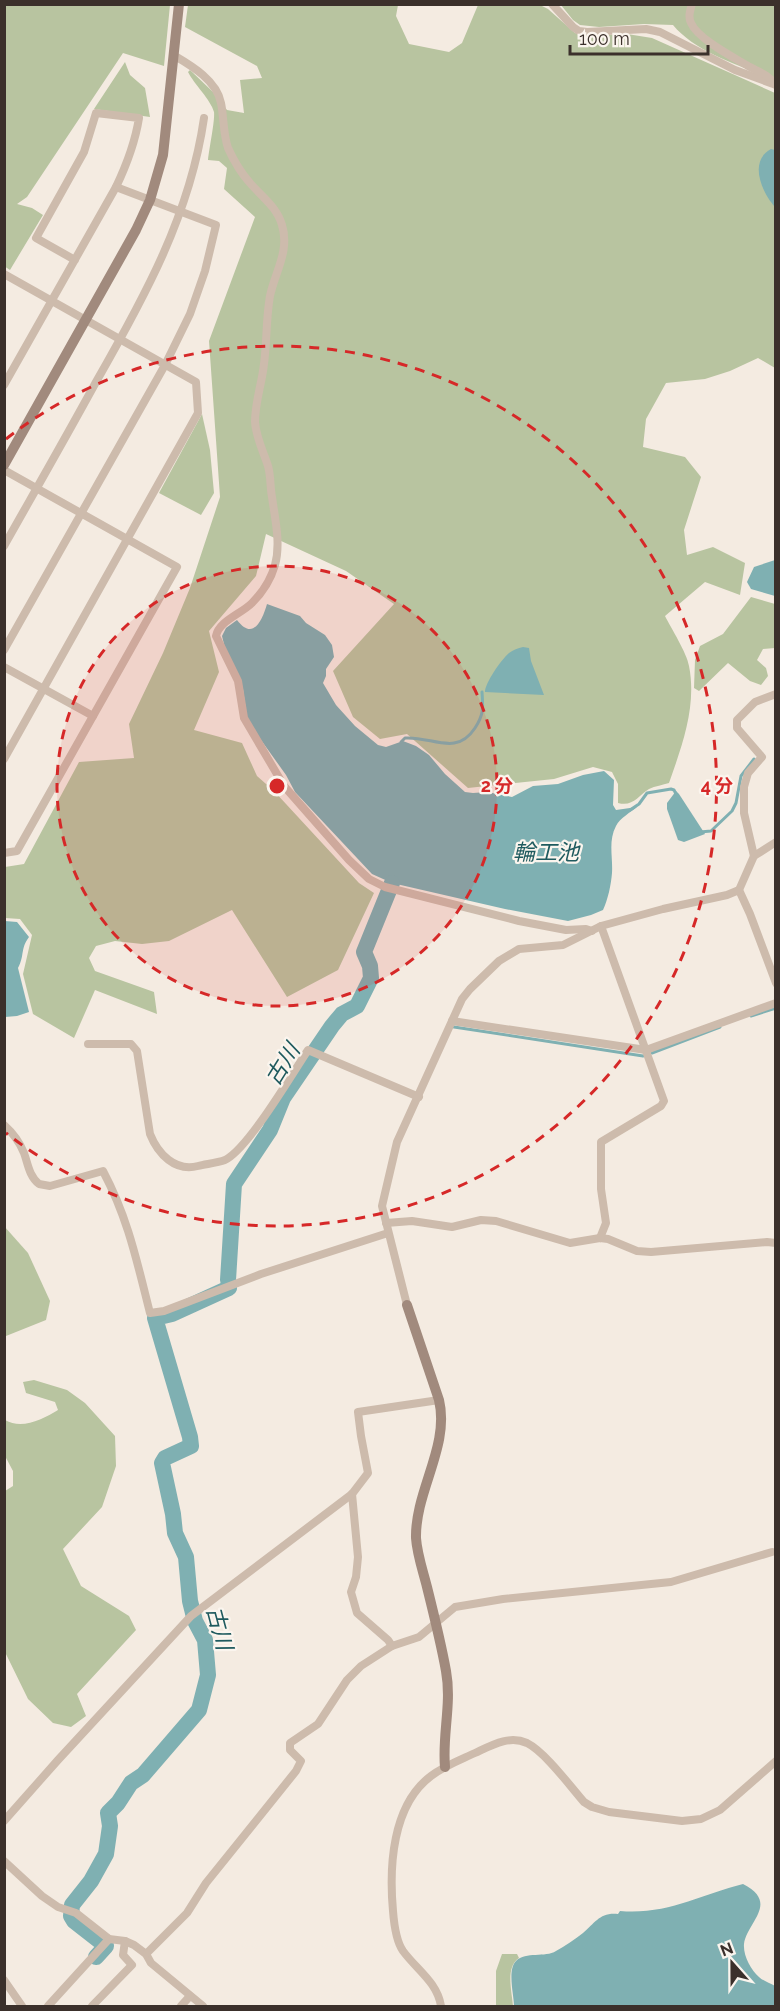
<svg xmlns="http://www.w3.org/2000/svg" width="780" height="2011" viewBox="0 0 780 2011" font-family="Raleway,'Noto Sans JP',sans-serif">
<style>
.green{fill:#b8c4a0}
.water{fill:#7fb0b2}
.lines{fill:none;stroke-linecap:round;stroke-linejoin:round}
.stream{stroke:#7fb0b2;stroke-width:3}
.river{stroke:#7fb0b2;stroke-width:16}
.street{stroke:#cdbbac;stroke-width:8}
.secondary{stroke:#a18a7d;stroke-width:10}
.ring{fill:none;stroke:#d62828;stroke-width:3;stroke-dasharray:10 8}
.labels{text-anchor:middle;stroke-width:4.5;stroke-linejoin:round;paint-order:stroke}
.water-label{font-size:22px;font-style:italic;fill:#1f5a5e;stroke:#fbf5ee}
.centre{fill:#d62828;stroke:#fbf5ee;stroke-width:3}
.ring-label{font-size:18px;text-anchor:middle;font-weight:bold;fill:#d62828;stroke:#fbf5ee;stroke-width:4.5;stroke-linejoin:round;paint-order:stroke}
</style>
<rect width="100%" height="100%" fill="#f4ebe1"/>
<g class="green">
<polygon points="5,4 170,5 164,66 123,53 27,197 17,204 32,208 43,215 10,270 4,266"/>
<path d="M 188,5 L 398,5 L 396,16 L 409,44 L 449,52 L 462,43 L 478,5 L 540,5 L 548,9 L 575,33 L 588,36 L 627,34 L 652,38 L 775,93 L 775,368 L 758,358 L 730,371 L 705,379 L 666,383 L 646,419 L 643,447 L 685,457 L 701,477 L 684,530 L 687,555 L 713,547 L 745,563 L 740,595 L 705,582 L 665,616 C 671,628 687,653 689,666 C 697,706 682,746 669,783 C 663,785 655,786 649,789 C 638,796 633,807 618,803 L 618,784 L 612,772 L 593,767 L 554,779 L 468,788 L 407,734 L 380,739 L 353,717 L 333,671 L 394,604 L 346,571 L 266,534 L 256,576 L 209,631 L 219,672 L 194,730 L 242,743 L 257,776 L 274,791 L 359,883 L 374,893 L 338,970 L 287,997 L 232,910 L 169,941 L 142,944 L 115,941 L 96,946 L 89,958 L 95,971 L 154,992 L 157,1014 L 95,990 L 74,1038 L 33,1014 L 23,974 L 32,935 L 20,919 L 5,918 L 5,867 L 24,864 L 79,762 L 134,758 L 129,724 L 163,653 L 190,588 L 220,497 L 209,341 L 255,217 L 224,189 L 227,168 L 219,161 L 208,160 C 209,149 215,121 214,112 C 211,100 194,84 188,72 L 190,70 L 213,92 L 227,110 L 244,113 L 240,80 L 262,78 L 257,66 L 185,27 Z"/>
<path d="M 561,5 L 775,5 L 775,79 C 742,67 695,52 673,25 L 644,24 L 599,27 L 580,25 L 573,20 Z"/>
<polygon points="125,62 130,75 145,88 150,117 94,109"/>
<polygon points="202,414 210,450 214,493 201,515 159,493"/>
<polygon points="751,597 775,604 775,648 763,649 757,660 766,668 768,676 761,685 750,681 728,663 699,691 694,688 695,660 700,646 723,634"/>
<polygon points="4,1226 28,1253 50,1301 46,1320 6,1336"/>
<path d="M 34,1380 L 67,1390 L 85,1403 L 115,1436 L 116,1466 L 102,1507 L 63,1549 L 81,1586 L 129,1616 L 136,1630 L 77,1694 L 86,1716 L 71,1727 L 53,1723 L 28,1699 L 5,1652 L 5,1491 L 13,1486 L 13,1471 L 5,1456 L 5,1420 C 22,1430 43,1419 58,1410 L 55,1402 L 26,1393 L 23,1382 Z"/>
<path d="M 502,1954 L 517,1954 L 519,1958 C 505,1967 512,1992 513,2006 L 496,2006 L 496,1971 Z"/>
</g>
<g class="water">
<path d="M 771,149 L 775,150 L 775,207 C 762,193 748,161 771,149 Z"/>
<polygon points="775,560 775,596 751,589 747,582 754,567"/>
<path d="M 267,604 L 300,616 L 306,623 L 325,635 L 332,645 L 334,657 L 326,669 L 326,676 L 323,683 L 336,705 L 355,726 L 378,745 L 386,747 L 403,741 L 416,746 L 429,755 L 445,774 L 465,792 L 473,793 L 487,792 L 512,797 L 533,786 L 558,784 L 583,775 L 604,771 L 614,780 L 613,805 L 616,810 L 637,807 C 631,812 620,818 616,826 C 608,841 613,857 612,873 C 611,885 608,899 603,910 L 591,915 L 568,921 L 505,909 L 392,883 L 372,874 L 295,792 L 286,775 L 256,733 L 247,718 L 243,689 L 225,648 L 222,636 L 226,628 L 237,620 C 253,641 262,621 267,604 Z"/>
<path d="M 523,647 L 529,648 L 531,661 L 544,695 L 485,692 C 485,683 501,660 509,653 C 513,650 518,648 523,647 Z"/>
<polygon points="676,791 679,794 705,834 684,842 678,840 667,809 667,803"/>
<path d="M 5,921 L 17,922 L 29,937 C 20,949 25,955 18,968 L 29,1012 L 17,1016 L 5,1017 Z"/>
<path d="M 743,1884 C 780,1903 747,1922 744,1944 C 743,1956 751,1970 759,1977 C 763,1981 770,1983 775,1986 L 775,2006 L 514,2006 C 514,1995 507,1970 516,1961 C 526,1951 545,1958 556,1951 C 565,1946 575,1939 583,1933 C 595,1923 600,1912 618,1914 L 620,1911 C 667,1915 700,1895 743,1884 Z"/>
</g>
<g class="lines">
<g class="stream">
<path d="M 401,742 L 405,738 C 432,736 456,757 475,728 C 484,714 483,708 482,692"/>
<polyline points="630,810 639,804 647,793 671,789 674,790 676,794"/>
<polyline points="700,832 711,831 732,811 736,803 741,776 754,759"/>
<polyline points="751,1016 776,1008"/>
<polyline points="454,1027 643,1056"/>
<polyline points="652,1053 720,1027"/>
</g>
<g class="river">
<polyline points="228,1280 234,1184 270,1130 283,1098 332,1026 342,1014 357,1006 371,978 370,966 364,952 392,883"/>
<polyline points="96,1957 106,1946 74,1921 71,1916 72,1905 91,1881 106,1854 110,1826 108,1813 118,1803 131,1783 143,1775 199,1710 208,1675 205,1640 195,1621 190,1601 186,1557 175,1533 173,1514 162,1463 165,1458 191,1446 190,1437 155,1318 172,1314 229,1288"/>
</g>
<g class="street">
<polyline points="552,4 573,27 579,31 587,32 646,29 660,32 735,70 776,85"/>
<path d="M 692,4 C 690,11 688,17 691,23 C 698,39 733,57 748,66 C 759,72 769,75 776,85"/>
<path d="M 175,56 C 192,66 217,81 221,103 C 224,118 223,133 228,148 C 233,159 241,173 250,183 C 262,197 277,207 282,225 C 290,251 275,272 270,296 C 266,318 267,341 264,364 C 262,383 255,402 255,422 C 256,437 263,451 268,466 C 271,476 270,487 272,497 C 275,519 281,543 275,565 C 271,579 262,593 252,603 C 241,614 219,621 216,636 L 238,681 L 244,718 L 284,786 L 349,860 L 369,879 L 385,887 L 519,921 L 566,930 L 586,929 L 592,931"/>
<polyline points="4,274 196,382 198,413 4,759"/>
<path d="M 4,385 L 116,187 C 127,164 135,143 139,118 L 96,113 L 84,152 L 36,238 L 75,260"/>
<polyline points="4,470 177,567 17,851 4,853"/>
<path d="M 4,546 C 35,491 66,437 96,382 C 144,298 190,215 204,118"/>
<polyline points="4,650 165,365 190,314 205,271 216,225 116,187"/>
<polyline points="4,667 93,716"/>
<polyline points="754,856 776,842"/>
<polyline points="739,890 750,914 776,983"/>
<polyline points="452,1021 646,1050 776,1003"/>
<path d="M 88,1044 L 131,1044 L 137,1051 L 150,1134 C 158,1154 175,1172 198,1166 C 206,1164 217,1163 225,1160 C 248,1149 292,1074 308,1050 L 419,1097"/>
<path d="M 4,1125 C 13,1133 20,1143 24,1153 C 28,1164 29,1176 39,1184 L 50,1186 L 103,1171 C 128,1218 137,1262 150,1313 L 164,1311 L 261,1274 L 388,1233"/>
<polyline points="386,1223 412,1221 452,1227 481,1220 496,1221 570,1243 600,1238 608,1239 637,1251 651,1252 767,1242 776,1243"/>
<polyline points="600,1238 606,1223 601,1189 601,1142 661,1106 664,1101 601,926"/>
<polyline points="407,1305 382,1206 397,1142 462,999 470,989 499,961 519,949 563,945 601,926 663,909 727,895 739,890 754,856 744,813 744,787 748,773 762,757 737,728 737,720 755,702 776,694"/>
<polyline points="352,1494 358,1557 356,1577 351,1592 357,1613 388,1640 392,1646"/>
<polyline points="4,1821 58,1760 191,1616 352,1494 368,1473 361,1436 358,1412 439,1400"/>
<polyline points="4,1861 42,1896 58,1907 76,1913 109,1939 125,1941 134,1945 146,1954 151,1963 203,2006"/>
<polyline points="146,1954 187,1913 206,1883 296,1771 301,1761 290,1750 290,1743 318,1724 347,1680 361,1666 392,1646 419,1637 455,1607 503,1599 671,1582 772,1552"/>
<polyline points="4,1980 22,2006"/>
<polyline points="48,2006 109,1939"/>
<polyline points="92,2006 132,1965 123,1955 125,1941"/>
<polyline points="181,2006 190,1996"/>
<path d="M 441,2006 C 437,1982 417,1970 403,1951 C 396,1941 394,1924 393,1911 C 389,1867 392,1805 431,1776 C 444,1766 460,1760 475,1753 C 492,1745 509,1735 527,1743 C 545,1752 570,1786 584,1802 L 592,1807 L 609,1812 L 682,1821 L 701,1819 L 720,1810 L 776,1761"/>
</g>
<g class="secondary">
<polyline points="4,465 136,230 150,200 163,155 179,4"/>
<path d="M 407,1305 L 439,1400 C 450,1446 415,1491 416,1538 C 417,1554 423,1571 427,1587 C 434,1615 441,1643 446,1671 C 452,1704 442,1735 445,1767"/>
</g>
</g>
<circle cx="277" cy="786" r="220" fill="#d62828" fill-opacity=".12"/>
<g class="ring">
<circle cx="277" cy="786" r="220"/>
<path d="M6 439A440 440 0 1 1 6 1133"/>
</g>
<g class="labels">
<g class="water-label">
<text x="546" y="860">輪工池</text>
<text transform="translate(282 1064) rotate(-58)" y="8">古川</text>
<text transform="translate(220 1628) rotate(75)" y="8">古川</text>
</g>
</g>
<circle cx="277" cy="786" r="9" class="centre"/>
<g class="ring-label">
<text x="497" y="792">2 分</text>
<text x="717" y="792">4 分</text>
</g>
<rect width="780" height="2011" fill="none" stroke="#3b302b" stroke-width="12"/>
<g transform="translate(732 1963) rotate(339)" stroke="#fbf5ee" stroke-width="4.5" paint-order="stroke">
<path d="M0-4.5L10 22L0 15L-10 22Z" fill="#3b302b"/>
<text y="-9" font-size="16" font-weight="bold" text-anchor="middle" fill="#3b302b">N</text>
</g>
<path d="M570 45v9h138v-9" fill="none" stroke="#3b302b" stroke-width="3"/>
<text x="579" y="45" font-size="18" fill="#3b302b" stroke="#fbf5ee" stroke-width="4.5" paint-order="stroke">100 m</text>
</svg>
